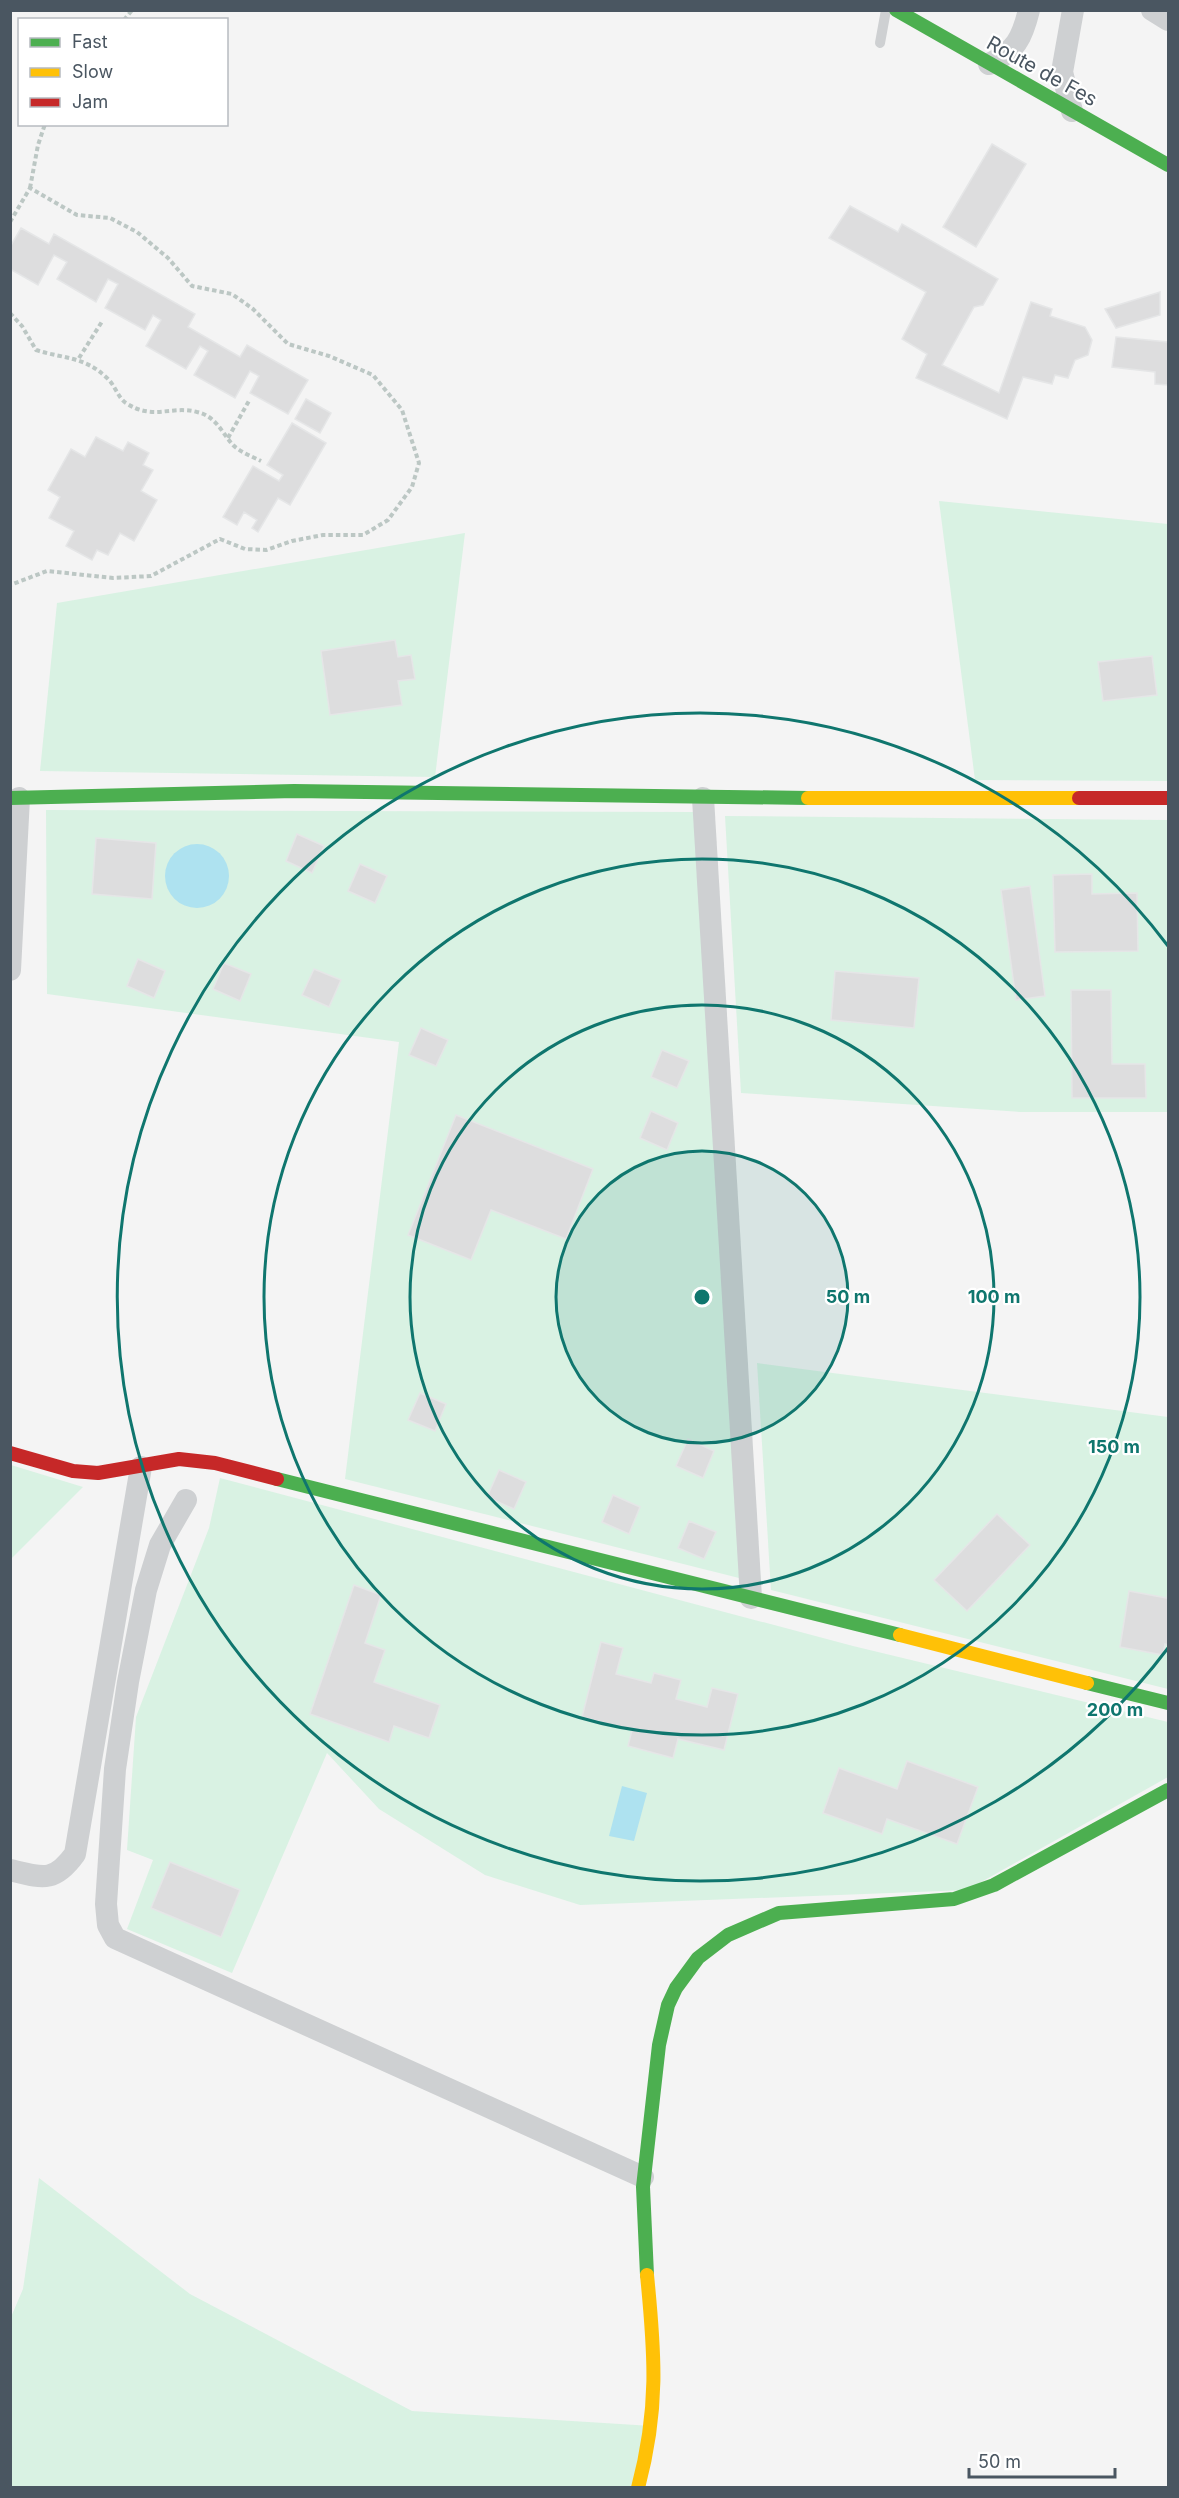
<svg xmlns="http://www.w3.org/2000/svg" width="1179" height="2498" viewBox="0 0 1179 2498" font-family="Inter,sans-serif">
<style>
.green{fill:#d9f2e3}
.water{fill:#aee2f0}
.building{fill:#ddddde;stroke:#e5e6e7;stroke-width:1.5}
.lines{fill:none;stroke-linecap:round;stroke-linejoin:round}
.path{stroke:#bcc7c4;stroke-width:4;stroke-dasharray:4.5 3;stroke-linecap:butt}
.lane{stroke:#ced0d2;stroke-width:10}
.street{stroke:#ced0d2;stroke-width:22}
.fast{stroke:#4caf50;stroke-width:14}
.slow{stroke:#ffc107;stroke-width:14}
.jam{stroke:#c62828;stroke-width:14}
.ring{fill:none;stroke:#0f766e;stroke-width:3}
.labels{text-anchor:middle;stroke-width:4.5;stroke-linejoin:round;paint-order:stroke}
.street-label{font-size:20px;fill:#4a5661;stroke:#fff}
.centre{fill:#0f766e;stroke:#fff;stroke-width:3}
.ring-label{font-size:18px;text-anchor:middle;font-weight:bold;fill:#0f766e;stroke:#fff;stroke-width:4.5;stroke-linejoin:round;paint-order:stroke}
</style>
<rect width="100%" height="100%" fill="#f4f4f4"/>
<g class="green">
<polygon points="939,501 1168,524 1168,781 975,780"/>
<polygon points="465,533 435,777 40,771 57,603"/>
<polygon points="46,810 694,812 743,1579 345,1479 399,1042 47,994"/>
<polygon points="725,816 1168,820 1168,1112 1020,1112 741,1093"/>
<polygon points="757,1363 1168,1417 1168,1689 771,1590"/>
<polygon points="11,1465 83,1487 11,1559"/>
<polygon points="220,1478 853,1646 1168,1722 1168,1777 967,1890 580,1905 485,1875 379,1809 327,1753 232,1973 127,1929 153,1860 127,1850 136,1717 209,1528"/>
<polygon points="39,2178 190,2294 412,2411 652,2426 634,2487 11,2488 11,2317 23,2289"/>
</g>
<g class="water">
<circle cx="197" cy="876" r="32"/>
<polygon points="622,1786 647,1793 634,1841 609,1836"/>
</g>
<g class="building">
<polygon points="992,144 1026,164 976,247 943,227"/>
<polygon points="850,206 898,232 902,224 998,279 983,305 974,307 942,365 999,393 1031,302 1052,309 1050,316 1085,327 1092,340 1088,355 1075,360 1068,378 1055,375 1052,384 1023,377 1007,419 916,378 927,354 902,339 926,292 829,238"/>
<polygon points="21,228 49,244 54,234 195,314 188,327 240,357 247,345 308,380 288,414 250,393 259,376 250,371 235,398 194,375 208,351 200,346 186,369 146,346 161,320 153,315 145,330 105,308 118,284 108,279 96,302 57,279 67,262 54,255 38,285 10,269 10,247"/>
<polygon points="1160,292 1160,315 1116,328 1105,309"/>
<polygon points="1116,337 1168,342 1168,385 1155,384 1155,372 1112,367"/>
<polygon points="306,399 331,413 320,433 295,419"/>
<polygon points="292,423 326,443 290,505 278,498 258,532 252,528 257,520 244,512 237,525 223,517 253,466 279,481 283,475 267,465"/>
<polygon points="96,437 123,451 128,442 149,453 143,465 153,470 141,491 157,500 134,541 120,533 108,555 97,550 92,560 66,546 74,531 49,518 60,497 48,490 71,449 85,457"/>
<polygon points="395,640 398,657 411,655 415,679 398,681 402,705 330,715 321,651"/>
<polygon points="1152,656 1157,695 1103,701 1098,662"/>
<polygon points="297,834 324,846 312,873 286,861"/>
<polygon points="96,838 156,843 152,899 92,894"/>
<polygon points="360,864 387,876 375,903 348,891"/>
<polygon points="1092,874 1092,894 1137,893 1138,951 1055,952 1053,875"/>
<polygon points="1030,886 1045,996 1016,1000 1001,890"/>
<polygon points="138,959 165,971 154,998 127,986"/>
<polygon points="224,963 251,974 240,1001 213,989"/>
<polygon points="314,969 341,980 329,1007 302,995"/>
<polygon points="835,971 919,978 914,1028 831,1020"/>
<polygon points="1071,990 1111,990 1112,1064 1145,1064 1146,1098 1072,1098"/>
<polygon points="421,1028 448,1040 436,1066 409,1055"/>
<polygon points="662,1050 689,1061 677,1088 651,1077"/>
<polygon points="651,1111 678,1123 667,1150 640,1138"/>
<polygon points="456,1115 593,1169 566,1239 491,1210 471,1260 408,1235"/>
<polygon points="420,1393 446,1404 435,1431 408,1420"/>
<polygon points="688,1439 714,1451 703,1478 676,1466"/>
<polygon points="499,1470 526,1482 514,1509 487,1497"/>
<polygon points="613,1495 640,1507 629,1534 602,1522"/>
<polygon points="997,1514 1030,1545 967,1611 934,1580"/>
<polygon points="689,1521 716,1532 704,1559 678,1548"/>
<polygon points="354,1585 381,1595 365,1643 385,1650 374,1682 440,1705 429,1738 394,1726 389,1742 310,1714"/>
<polygon points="1129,1591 1167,1598 1168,1591 1168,1645 1165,1644 1163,1655 1120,1647"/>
<polygon points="601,1642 623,1648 616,1674 651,1683 654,1673 681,1680 676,1699 707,1707 712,1688 738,1694 724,1750 678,1739 673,1758 628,1746 632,1730 582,1717"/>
<polygon points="907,1761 978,1787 957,1844 887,1819 882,1834 823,1813 839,1768 897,1789"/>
<polygon points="170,1862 240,1890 221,1937 151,1908"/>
</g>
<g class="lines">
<g class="path">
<polyline points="124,20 132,10"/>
<polyline points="30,188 38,145 45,124"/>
<polyline points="10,222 30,188 77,215 110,218 137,232 168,258 192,286 232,294 253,309 288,344 329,356 373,375 402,410 419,463 412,487 388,520 363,535 323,535 292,541 266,550 245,549 220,539 151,576 113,578 47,571 10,585"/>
<path d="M 10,313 L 22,326 L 36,350 C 64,359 84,356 107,378 C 115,385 118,398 126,403 C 153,421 171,405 197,412 C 216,416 222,433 233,445 C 240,452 253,457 261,461"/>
<polyline points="79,358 103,320"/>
<polyline points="228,438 250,399"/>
</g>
<polyline class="lane" points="880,43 886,10"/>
<g class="street">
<polyline points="1152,10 1168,20"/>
<path d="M 989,64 C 1016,51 1022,38 1029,10"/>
<polyline points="1072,111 1062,72 1073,10"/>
<polyline points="703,798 751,1598"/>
<polyline points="10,970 19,798"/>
<polyline points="186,1500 160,1545 146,1590 128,1682 115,1769 106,1904 108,1925 115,1938 643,2177"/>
<path d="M 10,1870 C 43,1878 54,1883 75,1854 L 141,1467"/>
</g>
<g class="fast">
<polyline points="896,10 1168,165"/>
<polyline points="10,798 294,791 808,798"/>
<polyline points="277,1479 900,1635"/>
<polyline points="1087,1683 1168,1703"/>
<polyline points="647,2275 643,2187 659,2045 668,2005 676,1988 698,1958 728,1935 779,1913 954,1899 994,1885 1168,1790"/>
</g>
<g class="slow">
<polyline points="808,798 1079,798"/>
<polyline points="900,1635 1087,1683"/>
<path d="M 638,2488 C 659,2409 655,2355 647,2275"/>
</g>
<g class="jam">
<polyline points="1079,798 1168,798"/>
<polyline points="10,1453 73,1471 98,1473 179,1459 215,1463 277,1479"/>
</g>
</g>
<circle cx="702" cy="1297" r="146" fill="#0f766e" fill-opacity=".12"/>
<g class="ring">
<circle cx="702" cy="1297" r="146"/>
<circle cx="702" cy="1297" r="292"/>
<circle cx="702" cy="1297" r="438"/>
<path d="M1168 1648A584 584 0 1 1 1168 946"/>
</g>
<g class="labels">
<g class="street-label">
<text transform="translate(1042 71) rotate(29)" y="7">Route de Fes</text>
</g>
</g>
<circle cx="702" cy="1297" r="9" class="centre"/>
<g class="ring-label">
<text x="848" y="1303">50 m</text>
<text x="994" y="1303">100 m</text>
<text x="1114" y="1453">150 m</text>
<text x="1115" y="1716">200 m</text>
</g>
<rect width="1179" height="2498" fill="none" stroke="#4a5661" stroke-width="24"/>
<rect x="18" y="18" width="210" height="108" fill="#ffffff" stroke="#b7bbc0" stroke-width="1.5"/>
<rect x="30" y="38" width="30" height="9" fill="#4caf50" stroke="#b7bbc0" stroke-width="1.5"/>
<text x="72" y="48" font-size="18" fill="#4a5661">Fast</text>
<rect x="30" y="68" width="30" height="9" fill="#ffc107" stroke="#b7bbc0" stroke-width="1.5"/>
<text x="72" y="78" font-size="18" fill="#4a5661">Slow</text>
<rect x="30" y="98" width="30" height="9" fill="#c62828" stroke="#b7bbc0" stroke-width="1.5"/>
<text x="72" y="108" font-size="18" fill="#4a5661">Jam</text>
<path d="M969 2468v9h146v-9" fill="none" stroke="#4a5661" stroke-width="3"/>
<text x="978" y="2468" font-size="18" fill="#4a5661" stroke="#ffffff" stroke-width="4.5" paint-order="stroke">50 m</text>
</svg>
